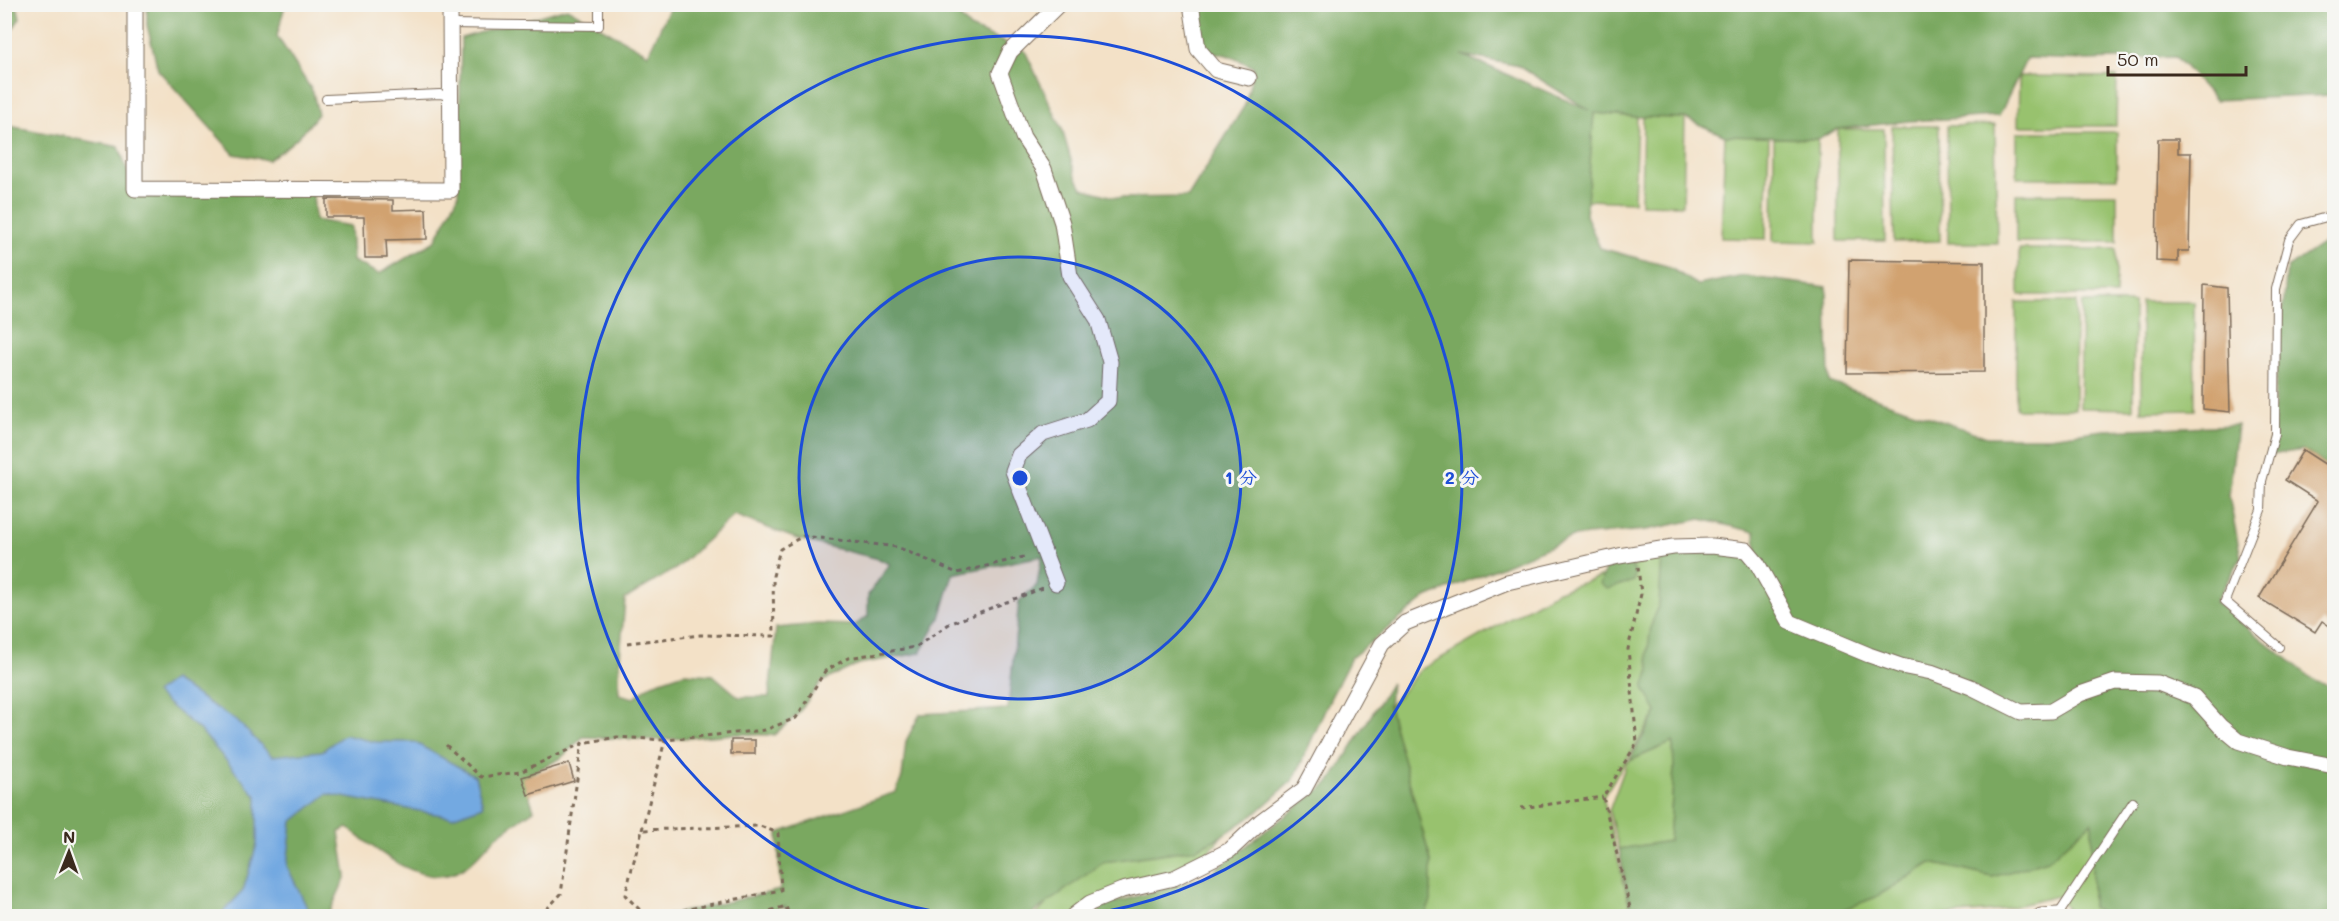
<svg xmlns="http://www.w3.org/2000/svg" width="2339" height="921" viewBox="0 0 2339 921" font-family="Mali,'Klee One',sans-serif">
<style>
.green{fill:#98c26e;stroke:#6a7646;stroke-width:1.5}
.forest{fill:#7aa861;stroke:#5a6940;stroke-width:1.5;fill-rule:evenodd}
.water{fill:#73a9e1;stroke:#576a80;stroke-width:1.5}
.building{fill:#d1a26f}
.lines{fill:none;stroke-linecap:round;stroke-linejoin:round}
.service-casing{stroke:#7b6a59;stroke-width:10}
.minor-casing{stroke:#7b6a59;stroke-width:17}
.path{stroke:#7b6a59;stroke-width:3;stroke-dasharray:4.5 4.5;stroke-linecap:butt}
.service{stroke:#fff;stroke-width:8}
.minor{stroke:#fff;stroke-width:15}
.ring{fill:none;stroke:#1d4ed8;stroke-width:3}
.centre{fill:#1d4ed8;stroke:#f6f6f2;stroke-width:3}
.ring-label{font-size:18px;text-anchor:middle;font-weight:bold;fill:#1d4ed8;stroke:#f6f6f2;stroke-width:6;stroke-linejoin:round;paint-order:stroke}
</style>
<rect width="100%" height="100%" fill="#f6f6f2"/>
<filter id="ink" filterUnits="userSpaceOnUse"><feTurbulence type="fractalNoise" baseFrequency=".0167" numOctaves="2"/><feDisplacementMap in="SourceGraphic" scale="12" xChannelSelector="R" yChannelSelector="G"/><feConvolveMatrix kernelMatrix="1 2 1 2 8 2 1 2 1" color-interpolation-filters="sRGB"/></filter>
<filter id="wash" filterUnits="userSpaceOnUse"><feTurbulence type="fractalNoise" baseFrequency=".008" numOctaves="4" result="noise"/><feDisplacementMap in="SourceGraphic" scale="24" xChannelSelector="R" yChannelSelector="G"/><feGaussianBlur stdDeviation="1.35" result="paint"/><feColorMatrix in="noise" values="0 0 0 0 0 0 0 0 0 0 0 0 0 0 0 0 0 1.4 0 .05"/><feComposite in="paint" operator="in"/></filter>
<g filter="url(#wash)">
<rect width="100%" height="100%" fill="#f3e1c7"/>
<g class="green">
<polygon points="2019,76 2117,77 2116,126 2018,126"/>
<polygon points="1594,113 1637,117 1634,202 1586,200"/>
<polygon points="1643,117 1685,118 1683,205 1641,204"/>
<polygon points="1995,125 1997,243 1948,243 1947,126"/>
<polygon points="1892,126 1939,126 1940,241 1894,242"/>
<polygon points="1838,129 1884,129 1885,241 1838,241"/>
<rect x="2017" y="132" width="100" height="46"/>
<polygon points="1725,136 1769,137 1766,239 1721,238"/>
<polygon points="1774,138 1818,139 1818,242 1773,241"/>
<rect x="2016" y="194" width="101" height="48"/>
<rect x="2019" y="249" width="97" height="46"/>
<polygon points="2016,302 2076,302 2075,409 2016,409"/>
<polygon points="2141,302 2194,302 2195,410 2141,411"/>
<polygon points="2082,303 2134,303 2133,409 2080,408"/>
<polygon points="1662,556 1657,712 1603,797 1632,916 1424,916 1431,862 1389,707 1420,670 1558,591"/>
<polygon points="1673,742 1674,769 1669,842 1619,849 1609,811 1627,762"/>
<polygon points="2092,821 2092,907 2105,916 2073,916 2057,896 1995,911 1935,916 1825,916 1894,886 1931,863 1993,877"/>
<polygon points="1222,836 1194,868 1076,916 1035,916 1049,901 1104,860 1196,849"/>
</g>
<g class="forest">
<polygon points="5,4 17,5 20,18 5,40"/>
<path d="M 147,5 L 285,5 L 277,36 L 313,92 L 318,114 C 304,133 288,148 268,160 L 234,154 L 158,70 L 147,25 Z"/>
<path d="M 671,5 L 949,5 L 970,28 L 1025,51 L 1062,129 L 1075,174 L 1082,188 L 1117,198 L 1188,197 L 1245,105 L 1254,67 L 1227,55 L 1198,49 L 1191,5 L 2334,5 L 2334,95 L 2215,100 L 2176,57 L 2088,60 L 2027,58 L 1999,116 L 1910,121 L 1838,129 L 1818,139 L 1725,136 L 1685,118 L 1637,117 L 1594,113 L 1586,215 L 1600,248 L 1667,266 L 1698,285 L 1744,276 L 1827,287 L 1829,382 L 1987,437 L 2049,437 L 2104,430 L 2237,425 L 2229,496 L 2241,558 L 2215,602 L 2317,682 L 2334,687 L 2334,916 L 2105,916 L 2092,907 L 2092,822 L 2048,860 L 1993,877 L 1931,863 L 1876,897 L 1827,916 L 1632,916 L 1619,849 L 1669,841 L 1674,769 L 1673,742 L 1629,761 L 1657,712 L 1644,688 L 1650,669 L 1647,656 L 1651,626 L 1659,603 L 1662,556 L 1723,552 L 1757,563 L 1755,532 L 1701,519 L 1646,530 L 1575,536 L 1426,598 L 1351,658 L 1330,699 L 1294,779 L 1256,813 L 1222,836 L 1196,849 L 1104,862 L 1029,916 L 788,916 L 785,906 L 756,916 L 665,916 L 780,890 L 778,833 L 896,792 L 902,777 L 906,741 L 920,714 L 1008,709 L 1019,601 L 1037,585 L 1042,556 L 953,574 L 940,618 L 920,653 L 859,664 L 821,682 L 797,715 L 774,735 L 735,734 L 659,740 L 583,737 L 560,759 L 523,777 L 534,810 C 521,819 508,828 496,837 C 483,849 471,867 454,873 C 418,887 375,848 348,828 L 339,832 L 346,876 L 328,916 L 5,916 L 4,125 L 119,147 L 135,193 L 313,193 L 315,220 L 351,226 L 353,261 L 379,274 L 435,241 L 458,196 L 461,38 L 567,8 L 648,54 ZM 1462,55 L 1519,66 L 1589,110 ZM 734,515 L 797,539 L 879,559 L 890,564 L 868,595 L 868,616 L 855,625 L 817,624 L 776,628 L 769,697 L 739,697 L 713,675 L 684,673 L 652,684 L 634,698 L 619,694 C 618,662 623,631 625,599 L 677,568 Z"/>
<polygon points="2334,236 2334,470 2303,450 2269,455 2287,268"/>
<polygon points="1629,562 1635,572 1634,581 1607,589 1600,584 1605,569"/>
<polygon points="1391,683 1389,707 1431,862 1431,901 1425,916 1094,916 1106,905 1205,877 1330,782"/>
</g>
<polygon class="water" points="173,680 238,722 272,756 322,751 344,735 376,742 414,742 475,776 483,806 452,817 327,794 292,822 287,866 311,916 219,916 243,891 257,844 257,797 202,732 155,693"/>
<g id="blocks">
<g class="building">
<polygon points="2158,139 2178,139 2178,153 2191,153 2189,251 2178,251 2178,262 2156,261"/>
<polygon points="326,199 393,200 393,210 426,209 427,239 386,240 387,258 365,258 364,217 326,217"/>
<polygon points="1849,260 1984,262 1984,372 1847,373"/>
<polygon points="2204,285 2227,288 2230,412 2203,409"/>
<polygon points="2303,450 2334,470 2334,629 2322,621 2315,632 2259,598 2318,501 2285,480"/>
<rect x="731" y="740" width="24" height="14"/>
<polygon points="569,763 574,781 528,795 522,777"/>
</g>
</g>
</g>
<g filter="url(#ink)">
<use href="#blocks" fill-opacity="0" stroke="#7b6a59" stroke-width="1.5"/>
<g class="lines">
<g class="service-casing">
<g id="service">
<polyline points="451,24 599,26 599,4"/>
<polyline points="326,99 440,94 451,97"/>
<polyline points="2279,647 2225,601 2261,510 2262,481 2275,434 2276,289 2289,240 2301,224 2334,215"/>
<polyline points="2058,915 2133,802"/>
</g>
</g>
<g class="minor-casing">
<g id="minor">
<polyline points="135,4 135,189 451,190 450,4"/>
<polyline points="1191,4 1198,49 1216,70 1249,78"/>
<polyline points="1056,583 1013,471 1019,455 1043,434 1087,420 1108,401 1110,362 1098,320 1070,276 1062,223 1044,169 1023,137 1000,73 1010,52 1059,4"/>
<polyline points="1073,916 1090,903 1122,890 1174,878 1230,850 1261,821 1304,789 1382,644 1405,623 1507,582 1619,556 1673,547 1712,546 1746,550 1757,563 1790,622 1869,655 1901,666 1931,672 1971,687 2021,712 2051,711 2080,694 2115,682 2158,683 2194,697 2220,726 2238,741 2288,757 2334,766"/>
<polyline points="1955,916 1957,916"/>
<polyline points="2041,916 2058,915 2059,916"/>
</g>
</g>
<g class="path">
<polyline points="627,643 700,635 774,636 773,576 780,549 803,536 897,547 957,573 1028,556"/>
<polyline points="446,745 481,777 520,772 581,744"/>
<polyline points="1521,808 1603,797"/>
<polyline points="642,830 665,740 765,730 796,718 825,671 848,658 916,647 949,624 1043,588"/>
<polyline points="540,916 561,894 582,743 617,737 665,740"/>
<polyline points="646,916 625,895 642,830 760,826 778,833 781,890 655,916"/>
<polyline points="753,916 786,906 789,916"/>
<polyline points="1632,916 1603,797 1637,743 1628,649 1641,594 1638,567"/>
</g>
<use href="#service" class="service"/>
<use href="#minor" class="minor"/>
</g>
</g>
<circle cx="1020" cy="478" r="221" fill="#1d4ed8" fill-opacity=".12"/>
<g class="ring">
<circle cx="1020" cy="478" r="221"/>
<path d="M962 916A442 442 0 1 1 1078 916"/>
</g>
<circle cx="1020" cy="478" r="9" class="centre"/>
<g class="ring-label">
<text x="1241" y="484">1 分</text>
<text x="1462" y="484">2 分</text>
</g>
<rect width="2339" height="921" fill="none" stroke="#f6f6f2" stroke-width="24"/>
<g transform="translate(69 852) rotate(1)" stroke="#f6f6f2" stroke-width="4.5" paint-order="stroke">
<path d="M0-4.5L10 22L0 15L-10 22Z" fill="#3b2a1e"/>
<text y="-9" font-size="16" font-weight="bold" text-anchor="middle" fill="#3b2a1e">N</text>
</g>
<path d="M2108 66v9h138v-9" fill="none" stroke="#3b2a1e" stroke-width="3"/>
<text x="2117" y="66" font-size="18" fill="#3b2a1e" stroke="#f6f6f2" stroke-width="4.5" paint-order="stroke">50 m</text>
</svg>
